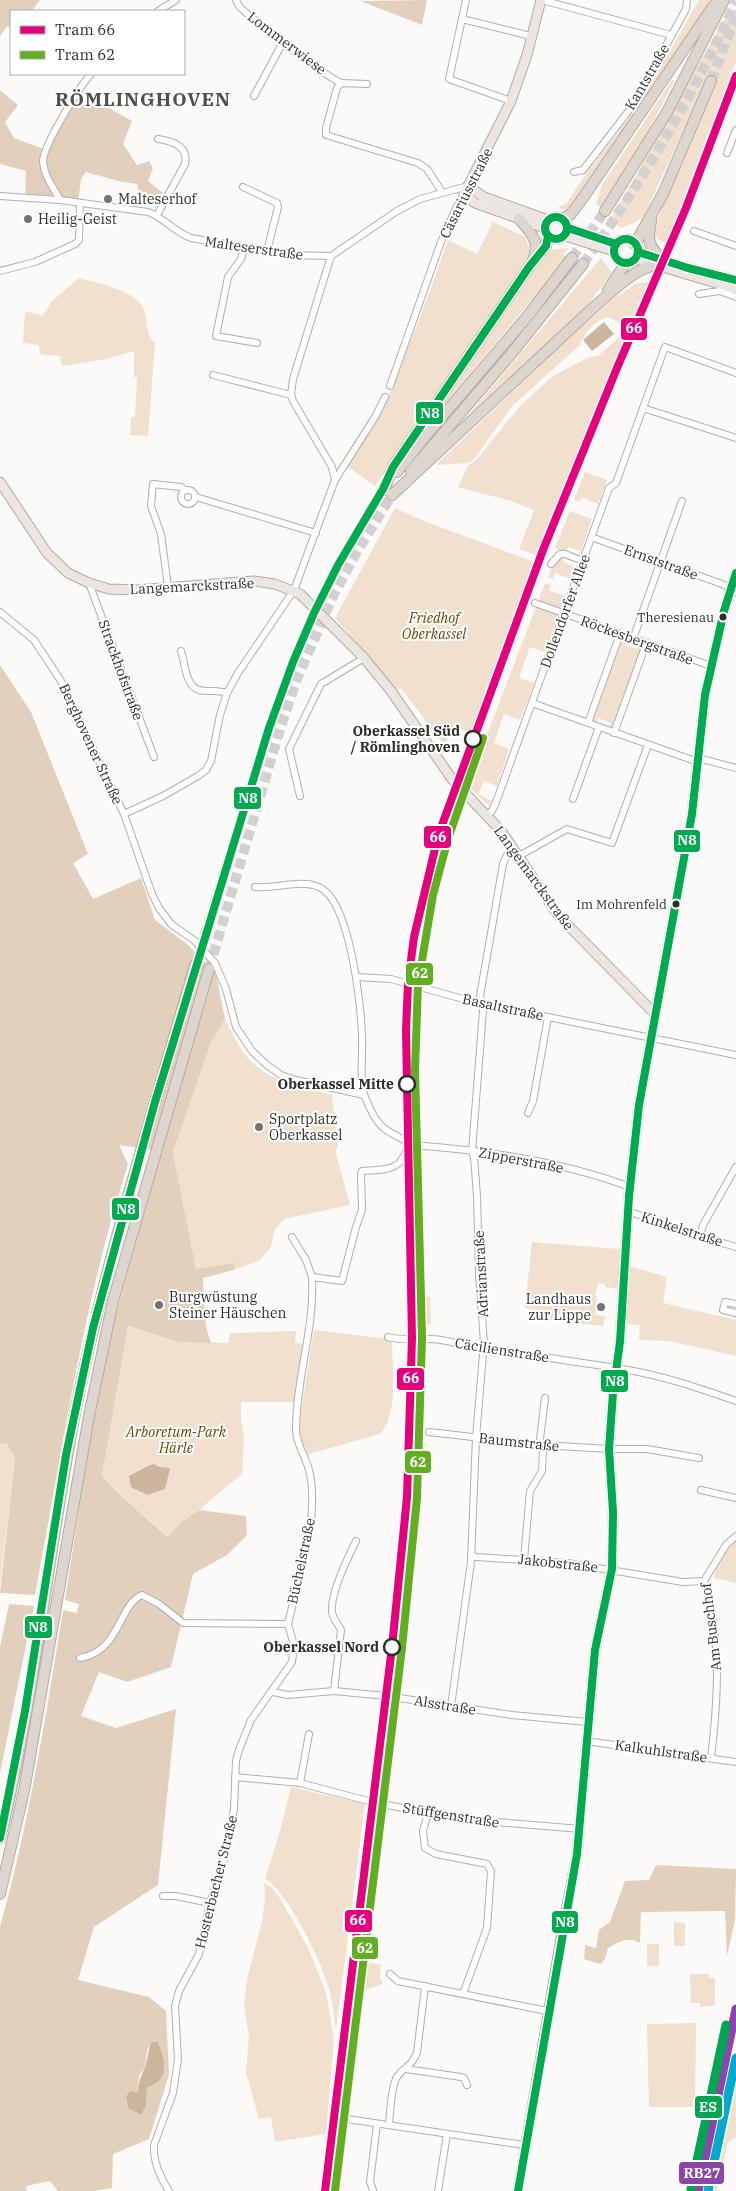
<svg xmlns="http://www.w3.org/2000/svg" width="736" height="2191" viewBox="0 0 736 2191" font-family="'IBM Plex Serif',serif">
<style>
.green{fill:#f1e0cd}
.forest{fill:#e2d0bc;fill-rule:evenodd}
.water{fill:#cbb59c}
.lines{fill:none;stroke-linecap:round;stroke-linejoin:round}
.highway-tunnel{stroke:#d3d1cf;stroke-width:10;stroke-dasharray:10 5;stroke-linecap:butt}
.minor-casing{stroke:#b0afae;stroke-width:8}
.major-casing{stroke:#b3aba1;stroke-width:11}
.highway-casing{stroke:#b3aba1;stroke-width:12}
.minor{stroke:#fffefe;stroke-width:6}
.major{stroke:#ebe6e1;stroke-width:9}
.highway{stroke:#ded6ce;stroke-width:10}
.tram{stroke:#c9c9c8;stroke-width:1}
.bus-1-casing{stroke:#fff;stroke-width:11}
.bus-1{stroke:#00ab4f;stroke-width:8}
.rail-1-casing{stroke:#fff;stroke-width:12}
.rail-2-casing{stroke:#fff;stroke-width:12}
.rail-3-casing{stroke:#fff;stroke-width:12}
.rail-1{stroke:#8e44ad;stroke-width:9}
.rail-2{stroke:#00a9ce;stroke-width:9}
.rail-3{stroke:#00a651;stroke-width:9}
.tram-1-casing{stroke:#fff;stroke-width:11}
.tram-2-casing{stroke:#fff;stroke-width:11}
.tram-1{stroke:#e5007d;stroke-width:8}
.tram-2{stroke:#61af20;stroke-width:8}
.poi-dot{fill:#777573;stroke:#fff;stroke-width:2}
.bus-dot{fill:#2f2e2c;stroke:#fff;stroke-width:2}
.stop-dot{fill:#fff;stroke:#2f2e2c;stroke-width:2.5}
.labels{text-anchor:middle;stroke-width:4;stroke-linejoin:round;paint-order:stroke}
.bus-label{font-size:13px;fill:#2f2e2c;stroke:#fff;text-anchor:end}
.street-label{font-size:14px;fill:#2f2e2c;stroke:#fff}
.poi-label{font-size:14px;fill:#2f2e2c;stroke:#fff;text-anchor:start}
.park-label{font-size:14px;font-style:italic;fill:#6d4406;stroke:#fff}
.stop-label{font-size:14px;font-weight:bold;fill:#2f2e2c;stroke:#fff;text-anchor:end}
.district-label{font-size:19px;font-weight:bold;letter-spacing:1px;fill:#514f4c;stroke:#fff}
.line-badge{stroke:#fff;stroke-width:2}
.badge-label{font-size:14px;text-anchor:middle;font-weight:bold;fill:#fff}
</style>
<rect width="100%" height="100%" fill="#fcfaf8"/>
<g class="green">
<polygon points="699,0 711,0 571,210 557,208 566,204 588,171 638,107"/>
<polygon points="736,9 736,61 666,244 658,239 653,230 717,82 708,77 644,216 634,223 621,228 611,219 728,13"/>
<polygon points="672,80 675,80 638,149 601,208 596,204 602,185"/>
<polygon points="491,221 525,237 531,254 415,430 375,486 347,466 389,395 429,294 448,240 477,254 491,226"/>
<polygon points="569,248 563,255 568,257 431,420 547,250"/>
<polygon points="601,258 612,273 587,305 459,426"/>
<path d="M 79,278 C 97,283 137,290 144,310 C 148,321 145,334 155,343 L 148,436 L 130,435 L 131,417 L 135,417 L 137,378 L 134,377 L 134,351 L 106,359 L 62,366 L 60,356 L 40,354 L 39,345 L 23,343 L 25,311 L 43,316 L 51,302 Z"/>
<path d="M 652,281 L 618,353 L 536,555 L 519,549 L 534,510 L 511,501 L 458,487 L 467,467 L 477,459 L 521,405 L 553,376 L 587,358 L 599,355 L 618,338 L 620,328 L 618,322 L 608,317 C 595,321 584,332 580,345 L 512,406 L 475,458 L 469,463 L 436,465 L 568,339 L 612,300 L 635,284 Z"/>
<polygon points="585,472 607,480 598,504 582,497 580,502 574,500"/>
<polygon points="395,508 424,521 534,562 470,733 453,726 445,746 401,688 397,691 395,689 335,618"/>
<polygon points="570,511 592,519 581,551 568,547 566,552 555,548"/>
<polygon points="561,557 564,557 563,562 576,567 571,579 555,573 553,579 548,577 555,560"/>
<polygon points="545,583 551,585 549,590 565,596 545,652 530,647 519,678 534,683 520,720 504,714 494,743 509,749 497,786 484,781 478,794 492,801 489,806 471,789 475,781 471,777"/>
<polygon points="621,639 626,640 624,645 637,649 639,645 642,648 613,727 609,728 611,723 598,718 596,723 592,719"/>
<path d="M 225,1019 C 231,1030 236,1042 244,1053 C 264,1081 301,1087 332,1095 L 338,1148 L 335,1150 L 350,1205 L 284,1219 L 274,1231 L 271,1247 L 260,1260 L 234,1270 L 235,1264 L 196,1269 L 173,1152 L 211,1043 Z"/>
<polygon points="532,1242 620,1249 618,1289 605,1287 605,1284 598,1283 595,1295 597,1297 595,1315 605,1316 603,1326 540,1319 542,1311 525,1308"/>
<polygon points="629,1266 667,1277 663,1303 736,1320 736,1356 669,1341 639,1340 640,1325 625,1324"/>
<polygon points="420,1297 430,1297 431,1324 425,1324 425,1333 420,1333"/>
<polygon points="128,1326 179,1342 228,1343 230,1333 296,1331 295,1343 307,1344 297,1402 241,1402 241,1419 244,1439 242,1474 195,1513 181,1522 169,1537 122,1497 102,1476"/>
<path d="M 314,1330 L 388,1339 L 392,1341 C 392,1367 399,1414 380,1434 L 306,1455 L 298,1430 Z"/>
<polygon points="0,1443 7,1444 15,1457 0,1585"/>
<path d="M 736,1541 L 736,1583 L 714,1578 C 715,1566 727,1548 736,1541 Z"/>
<path d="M 291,1787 L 365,1804 L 336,2030 C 334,2018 333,2004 330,1992 C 324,1966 287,1890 265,1879 L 280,1831 Z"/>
<polygon points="264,1883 271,1887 279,1897 292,1919 309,1950 326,1992 334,2041 326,2134 275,2142 271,2117 259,2119 246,2072 249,2037 244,2006 247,1979 262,1921 265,1898"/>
<polygon points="674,1922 685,1923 685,1946 674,1946"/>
<rect x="647" y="1944" width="12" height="22"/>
<polygon points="361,1961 381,1965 380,1978 383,1984 357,1992"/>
<polygon points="690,1974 709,1974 709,1978 715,1978 715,2005 700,2007 700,2003 691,2003"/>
<polygon points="696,2023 695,2107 649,2107 647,2024"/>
<polygon points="736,2069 736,2137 728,2142 717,2191 707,2191"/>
</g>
<g class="forest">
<polygon points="0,0 40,0 32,11 11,11 11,28 7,26 0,36"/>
<polygon points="360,0 363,1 427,0 422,25 363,2"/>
<polygon points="0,90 18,105 5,122 14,138 46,150 78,90 132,121 123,144 137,165 149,161 153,168 148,181 163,193 156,207 151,199 141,198 137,184 118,181 86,172 81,179 78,203 25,196 26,171 0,164"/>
<path d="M 0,665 L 31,712 L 88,854 L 73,863 L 93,899 L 141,878 L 155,920 L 187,944 L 216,974 L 225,1019 L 211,1043 L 173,1152 L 196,1269 L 235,1263 L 234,1270 L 203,1278 C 204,1299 203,1323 211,1343 L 179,1342 L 128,1326 L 102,1476 L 122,1497 L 168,1537 L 181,1522 L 199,1510 L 246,1516 L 247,1535 L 227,1555 L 193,1574 L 171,1667 L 127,1682 L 99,1672 L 81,1716 L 116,1728 L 176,1709 L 158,1885 L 94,1927 L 78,1980 L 149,1997 L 166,2011 L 169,2075 L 149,2139 L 113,2154 L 112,2188 L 92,2191 L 58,2191 L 50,2181 L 26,2186 L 27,2191 L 0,2191 L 0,1927 C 29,1823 46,1716 63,1610 L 77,1613 L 79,1604 L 65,1600 L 88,1451 L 113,1324 L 162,1151 L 119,1145 L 128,1164 C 83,1303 62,1452 35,1595 L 0,1593 L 15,1457 L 7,1444 L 0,1443 ZM 151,2042 L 165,2067 C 161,2078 159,2084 147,2086 L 146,2105 L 128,2108 L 126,2096 L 130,2091 L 138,2092 L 139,2076 L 145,2067 L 147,2051 Z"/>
<polygon points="9,1604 34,1606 0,1773 0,1647"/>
<path d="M 656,1865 L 736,1869 L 735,1920 L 727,1956 L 725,1911 L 641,1912 L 640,1943 C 628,1936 619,1942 608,1948 L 605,1959 L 600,1964 L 584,1959 L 585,1945 L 596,1948 L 599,1930 L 610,1922 L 625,1881 L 649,1880 Z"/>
</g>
<g class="water">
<polygon points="604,322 614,334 592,351 583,340"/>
<polygon points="154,1464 159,1467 170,1468 165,1489 147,1495 131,1487 129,1476 148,1466"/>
<path d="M 151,2042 L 158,2042 C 165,2060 171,2081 147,2087 L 146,2105 L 141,2115 L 128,2108 L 126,2096 L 130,2091 L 138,2092 C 139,2080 141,2077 145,2067 C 148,2059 148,2050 151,2042 Z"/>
</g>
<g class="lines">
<g class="highway-tunnel">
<polyline points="711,81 736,16"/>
<polyline points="572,258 605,211"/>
<path d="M 583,264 C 643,181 694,94 736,1"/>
<polyline points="195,965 271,723 295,658 337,566 384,490"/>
<polyline points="209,969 281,726 297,679 334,594 358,550 392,495"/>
</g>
<g class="minor-casing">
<g id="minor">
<path d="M 236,0 L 239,6 L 245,12 C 276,37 306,64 341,83"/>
<polyline points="466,0 449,79 511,101"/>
<polyline points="542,0 671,35"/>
<polyline points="158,11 176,0"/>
<polyline points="462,19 531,36"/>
<polyline points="367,84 341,83 337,88 326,128 326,135 418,163 427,169 442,192"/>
<polyline points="254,96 283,42"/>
<polyline points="727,153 736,130"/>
<polyline points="574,172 583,170 634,104 686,9 687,0"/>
<polyline points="243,187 277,203 278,207 267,251"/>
<path d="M 0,196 L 60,200 L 148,212 C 164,218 175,232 191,238 L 289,255 L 331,256 L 397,211 L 420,199 L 468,186"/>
<path d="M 60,200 C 54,188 44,176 43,162 C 42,147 80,86 91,74"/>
<path d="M 157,215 L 185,164 C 189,146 172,141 158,139"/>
<polyline points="694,231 736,246"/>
<polyline points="245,247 241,259 228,277 216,336 257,343"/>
<polyline points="331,256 293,379 291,395 293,401 332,467 335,480"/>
<polyline points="0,271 35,262 75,244 79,240 80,203"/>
<polyline points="699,294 720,291 736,297"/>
<polyline points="213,375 291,395"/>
<polyline points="390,386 441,242 457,206 464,194"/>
<polyline points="643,408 736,438"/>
<circle cx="188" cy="497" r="7"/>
<polyline points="196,497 316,533"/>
<polyline points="591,537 722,584 736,592"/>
<polyline points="551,564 560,554 565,554 583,561"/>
<polyline points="89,583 154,757"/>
<polyline points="168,587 161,534 151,506 153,484 181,487 185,490"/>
<polyline points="535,603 711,666"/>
<polyline points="0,612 34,640 61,681 124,814 152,894 159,908 171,924 195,941 215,963 226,989 236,1027 252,1051 267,1065 281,1075 296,1080 364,1095"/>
<polyline points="633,639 682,501"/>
<path d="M 181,651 C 185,662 185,686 199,690 C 209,692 218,690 227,693"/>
<polyline points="532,703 698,762"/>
<polyline points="588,723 620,634"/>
<polyline points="614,733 646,644"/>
<polyline points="698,758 736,768"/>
<polyline points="300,796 289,749 321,684 364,658"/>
<polyline points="573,799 599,727"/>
<polyline points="124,814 163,796 198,776 206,770 211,761 220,715 227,693 238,673 294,590 335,480 375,417 385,397"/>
<polyline points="487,817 493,809 498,797 600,513 609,488 616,483 665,347 736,373"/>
<polyline points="519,856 567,829 612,843 648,745"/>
<path d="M 255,887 C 277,889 299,879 319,887 C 350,900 361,1005 362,1036 C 363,1053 359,1082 365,1097 C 369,1107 376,1123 385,1129 C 393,1135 403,1138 411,1145"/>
<polyline points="357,977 391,979 474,1002 736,1055"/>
<polyline points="528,1113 533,1101 548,1017"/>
<path d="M 411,1145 C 484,1150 561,1161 630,1187"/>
<polyline points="628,1211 682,1231 736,1247"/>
<polyline points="292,1237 306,1260 312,1277"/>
<polyline points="700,1237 703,1225 736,1167"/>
<polyline points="736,1304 725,1302 723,1310 736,1313"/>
<path d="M 388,1337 C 405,1342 424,1337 441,1340 C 501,1352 562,1359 622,1369 C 661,1375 699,1388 736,1401"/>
<polyline points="429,1432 542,1445 609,1449 647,1449 699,1458"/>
<polyline points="701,1490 736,1498"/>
<polyline points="471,1555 476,1557 567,1563 683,1582 704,1581"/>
<polyline points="524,1559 530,1491 542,1471 543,1449 540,1439 545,1398"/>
<path d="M 80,1658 C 121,1651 118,1605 142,1595 L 159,1604 L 183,1623 L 288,1624"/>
<path d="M 334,1691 L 341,1630 C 338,1624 333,1619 332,1612 C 330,1594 348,1557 356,1541"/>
<polyline points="273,1692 288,1695 334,1691 386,1696 512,1715 587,1722"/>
<polyline points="451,1706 471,1562 476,1437 484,1343 479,1273 477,1196 474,1157 472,1151 483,1011 480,996 503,864 507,855 514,848"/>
<polyline points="586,1741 736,1762"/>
<path d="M 711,1758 C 718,1699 722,1639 704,1581 L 726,1545 L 736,1536"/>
<polyline points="235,1777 300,1783 372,1802 460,1819 581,1829"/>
<polyline points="300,1783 309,1734"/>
<polyline points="428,1813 423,1831 425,1848 436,1854 487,1864 491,1871 487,1928 463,1994"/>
<polyline points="163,1896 176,1896 210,1903"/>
<polyline points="390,1974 398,1981 542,2010 548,2010"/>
<polyline points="406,2069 461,2077 464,2078 467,2085"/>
<polyline points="347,2119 524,2145"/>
<path d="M 389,2125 C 390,2114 391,2086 397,2077 C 403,2067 411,2068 417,2053 L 425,1986"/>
<polyline points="373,2190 370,2182 377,2124"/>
<path d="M 169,2191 C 160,2177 153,2162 154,2145 L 173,2093 L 178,2059 L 175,2006 L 179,1991 L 199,1954 L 210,1903 L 225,1857 L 234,1809 L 236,1761 L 239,1750 L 251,1720 L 292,1662 L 294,1645 L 288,1624 L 310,1532 C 312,1512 314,1489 309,1470 C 306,1457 296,1444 296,1430 C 296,1378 315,1328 312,1277 L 342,1281 L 356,1227 L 362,1210 L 361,1174 L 362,1171 C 374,1170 390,1171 399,1163 C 404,1158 406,1150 411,1145"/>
<polyline points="438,2191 447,2134"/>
</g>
</g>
<g class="major-casing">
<g id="major">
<polyline points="541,0 527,55 511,101 464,194 475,203 545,228"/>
<polyline points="468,186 484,197 548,220"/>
<circle cx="556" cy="228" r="11"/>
<polyline points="568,228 616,244"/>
<polyline points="565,236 614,251"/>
<circle cx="626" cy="251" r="12"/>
<polyline points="638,252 688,268 736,280"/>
<polyline points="636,259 736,289"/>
<polyline points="0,482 47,553 68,573 89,583 109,589 136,590 254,581 275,584 300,594 364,658 391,691 452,779 502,832 558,915 655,1014"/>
<polyline points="518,2191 562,1932 577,1854 595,1650 612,1569 613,1512 609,1449 613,1393 620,1342 629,1196 639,1105 692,814 705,695 724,611 736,573"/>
</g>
</g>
<g class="highway-casing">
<g id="highway">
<polyline points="605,211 667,112 724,0"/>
<path d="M 519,219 C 531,232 541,242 533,260"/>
<polyline points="562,219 571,214 583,198 712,8 720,0"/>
<path d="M 651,220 C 647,242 648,246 664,261"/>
<polyline points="635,244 663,194 711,81"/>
<polyline points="608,290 625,264"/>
<polyline points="411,471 511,354 583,264"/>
<polyline points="397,472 427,434 527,317 572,258"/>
<polyline points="384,490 393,467 529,267 546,246 548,236"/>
<path d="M 392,495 L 595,306 C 611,293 636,266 658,265"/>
<path d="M 0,1838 C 35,1697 48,1551 76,1408 C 106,1258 153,1112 195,965"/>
<polyline points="0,1894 24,1791 89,1416 113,1301 209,969"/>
</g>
</g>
<use href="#minor" class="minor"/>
<use href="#major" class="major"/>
<use href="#highway" class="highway"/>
<g class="tram">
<polyline points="735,88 736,84"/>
<polyline points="380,1765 382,1721"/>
<polyline points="327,2175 334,2135 351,2002 360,1949"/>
</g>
<g class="bus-1-casing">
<g id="bus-1">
<circle cx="556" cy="228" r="11"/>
<polyline points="568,228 616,244"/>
<circle cx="626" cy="251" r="12"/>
<polyline points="638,252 688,268 736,280"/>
<polyline points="0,1838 25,1711 66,1455 93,1328 155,1102 269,728 293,662 314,613 338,565 383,489 393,467 529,267 546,246 548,236"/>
<polyline points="518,2191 577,1854 595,1650 612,1569 613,1512 609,1449 613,1393 620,1342 629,1196 639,1105 692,814 705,695 724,611 736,573"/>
</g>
</g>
<use href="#bus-1" class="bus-1"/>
<g class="rail-1-casing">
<polyline id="rail-1" points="698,2191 736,2009"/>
</g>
<g class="rail-2-casing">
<polyline id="rail-2" points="708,2191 736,2058"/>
</g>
<g class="rail-3-casing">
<polyline id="rail-3" points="691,2189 726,2025"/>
</g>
<use href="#rail-1" class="rail-1"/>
<use href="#rail-2" class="rail-2"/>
<use href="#rail-3" class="rail-3"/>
<g class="tram-1-casing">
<polyline id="tram-1" points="325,2191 392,1647 407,1497 412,1338 406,1030 408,983 414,937 438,836 543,550 617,368 686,208 736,76"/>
</g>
<g class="tram-2-casing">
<polyline id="tram-2" points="335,2191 402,1648 417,1498 422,1338 415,1070 418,984 433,895 448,839 483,738"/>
</g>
<use href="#tram-1" class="tram-1"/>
<use href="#tram-2" class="tram-2"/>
</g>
<g class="poi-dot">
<circle cx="108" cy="199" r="5"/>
<circle cx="28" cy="219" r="5"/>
<circle cx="259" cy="1127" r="5"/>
<circle cx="159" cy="1305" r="5"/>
<circle cx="601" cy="1307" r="5"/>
</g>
<g class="bus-dot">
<circle cx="723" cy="617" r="4.5"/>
<circle cx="676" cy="904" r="4.5"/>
</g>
<g class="stop-dot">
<circle cx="473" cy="739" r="8"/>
<circle cx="407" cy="1084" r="8"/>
<circle cx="392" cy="1647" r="8"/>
</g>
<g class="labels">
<g class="bus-label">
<text x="714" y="622">Theresienau</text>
<text x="667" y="909">Im Mohrenfeld</text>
</g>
<g class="street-label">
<text transform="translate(287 43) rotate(37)" y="5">Lommerwiese</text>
<text transform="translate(647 77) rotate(-60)" y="5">Kantstraße</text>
<text transform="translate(466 193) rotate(-63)" y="5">Cäsariusstraße</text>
<text transform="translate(254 248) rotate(8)" y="5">Malteserstraße</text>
<text transform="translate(661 562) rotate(20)" y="5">Ernststraße</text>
<text transform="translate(192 586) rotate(-3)" y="5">Langemarckstraße</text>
<text transform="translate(565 611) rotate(-70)" y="5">Dollendorfer Allee</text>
<text transform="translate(637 640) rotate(20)" y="5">Röckesbergstraße</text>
<text transform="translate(121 670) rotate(70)" y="5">Strackhofstraße</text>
<text transform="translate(91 744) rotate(65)" y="5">Berghovener Straße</text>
<text transform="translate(534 878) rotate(54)" y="5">Langemarckstraße</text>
<text transform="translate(503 1007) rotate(12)" y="5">Basaltstraße</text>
<text transform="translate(521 1160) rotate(11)" y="5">Zipperstraße</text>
<text transform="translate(682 1229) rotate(18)" y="5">Kinkelstraße</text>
<text transform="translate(481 1274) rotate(-93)" y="5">Adrianstraße</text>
<text transform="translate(502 1350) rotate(9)" y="5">Cäcilienstraße</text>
<text transform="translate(519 1442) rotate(6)" y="5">Baumstraße</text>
<text transform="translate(301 1561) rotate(-78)" y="5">Büchelstraße</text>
<text transform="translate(558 1563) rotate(6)" y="5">Jakobstraße</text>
<text transform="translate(711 1627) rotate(-97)" y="5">Am Buschhof</text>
<text transform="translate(445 1705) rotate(9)" y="5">Alsstraße</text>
<text transform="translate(661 1751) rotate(8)" y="5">Kalkuhlstraße</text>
<text transform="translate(451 1815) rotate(9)" y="5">Stüffgenstraße</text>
<text transform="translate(216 1882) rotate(-76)" y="5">Hosterbacher Straße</text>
</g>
<g class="poi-label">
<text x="118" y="204">Malteserhof</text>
<text x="38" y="224">Heilig-Geist</text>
<text x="269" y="1124">Sportplatz<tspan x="269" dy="16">Oberkassel</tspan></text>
<text x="169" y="1302">Burgwüstung<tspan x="169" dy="16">Steiner Häuschen</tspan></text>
<text x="591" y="1304" text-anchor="end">Landhaus<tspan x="591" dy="16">zur Lippe</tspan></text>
</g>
<g class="park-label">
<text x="434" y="623">Friedhof<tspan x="434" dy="16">Oberkassel</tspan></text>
<text x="176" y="1437">Arboretum-Park<tspan x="176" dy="16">Härle</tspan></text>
</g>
<g class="stop-label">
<text x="460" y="736">Oberkassel Süd<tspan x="460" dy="16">/ Römlinghoven</tspan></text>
<text x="394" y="1089">Oberkassel Mitte</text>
<text x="379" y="1652">Oberkassel Nord</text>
</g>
<g class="district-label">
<text x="143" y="106">RÖMLINGHOVEN</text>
</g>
</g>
<g class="line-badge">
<rect x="620" y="317" width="28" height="24" rx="5" fill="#e5007d"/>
<rect x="415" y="401" width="29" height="24" rx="5" fill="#00ab4f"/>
<rect x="233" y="786" width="29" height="24" rx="5" fill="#00ab4f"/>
<rect x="423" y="825" width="29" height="24" rx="5" fill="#e5007d"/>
<rect x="673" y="829" width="28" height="24" rx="5" fill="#00ab4f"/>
<rect x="405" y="962" width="29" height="24" rx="5" fill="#61af20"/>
<rect x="111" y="1197" width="29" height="24" rx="5" fill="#00ab4f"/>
<rect x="396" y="1367" width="29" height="24" rx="5" fill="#e5007d"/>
<rect x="600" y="1369" width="29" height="24" rx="5" fill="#00ab4f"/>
<rect x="404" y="1450" width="28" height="24" rx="5" fill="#61af20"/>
<rect x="24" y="1615" width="29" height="24" rx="5" fill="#00ab4f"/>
<rect x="344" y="1909" width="29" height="24" rx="5" fill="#e5007d"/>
<rect x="551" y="1910" width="28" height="24" rx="5" fill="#00ab4f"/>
<rect x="351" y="1936" width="28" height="24" rx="5" fill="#61af20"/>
<rect x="694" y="2095" width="29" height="24" rx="5" fill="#00a651"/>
<rect x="678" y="2161" width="47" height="24" rx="5" fill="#8e44ad"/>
</g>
<g class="badge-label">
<text x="634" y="333">66</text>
<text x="430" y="418">N8</text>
<text x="248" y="803">N8</text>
<text x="438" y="842">66</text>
<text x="687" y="845">N8</text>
<text x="420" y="978">62</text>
<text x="126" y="1214">N8</text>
<text x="411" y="1383">66</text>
<text x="615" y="1386">N8</text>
<text x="418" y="1467">62</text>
<text x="38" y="1632">N8</text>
<text x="358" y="1925">66</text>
<text x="565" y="1927">N8</text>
<text x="365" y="1953">62</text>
<text x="708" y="2112">ES</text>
<text x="702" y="2178">RB27</text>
</g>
<rect x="10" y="10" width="175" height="65" fill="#ffffff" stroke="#acabab"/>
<rect x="20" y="26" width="25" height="8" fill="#e5007d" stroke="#acabab"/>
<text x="55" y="35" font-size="15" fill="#2f2e2c">Tram 66</text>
<rect x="20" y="51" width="25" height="8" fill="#61af20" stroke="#acabab"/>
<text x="55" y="60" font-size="15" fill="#2f2e2c">Tram 62</text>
</svg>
